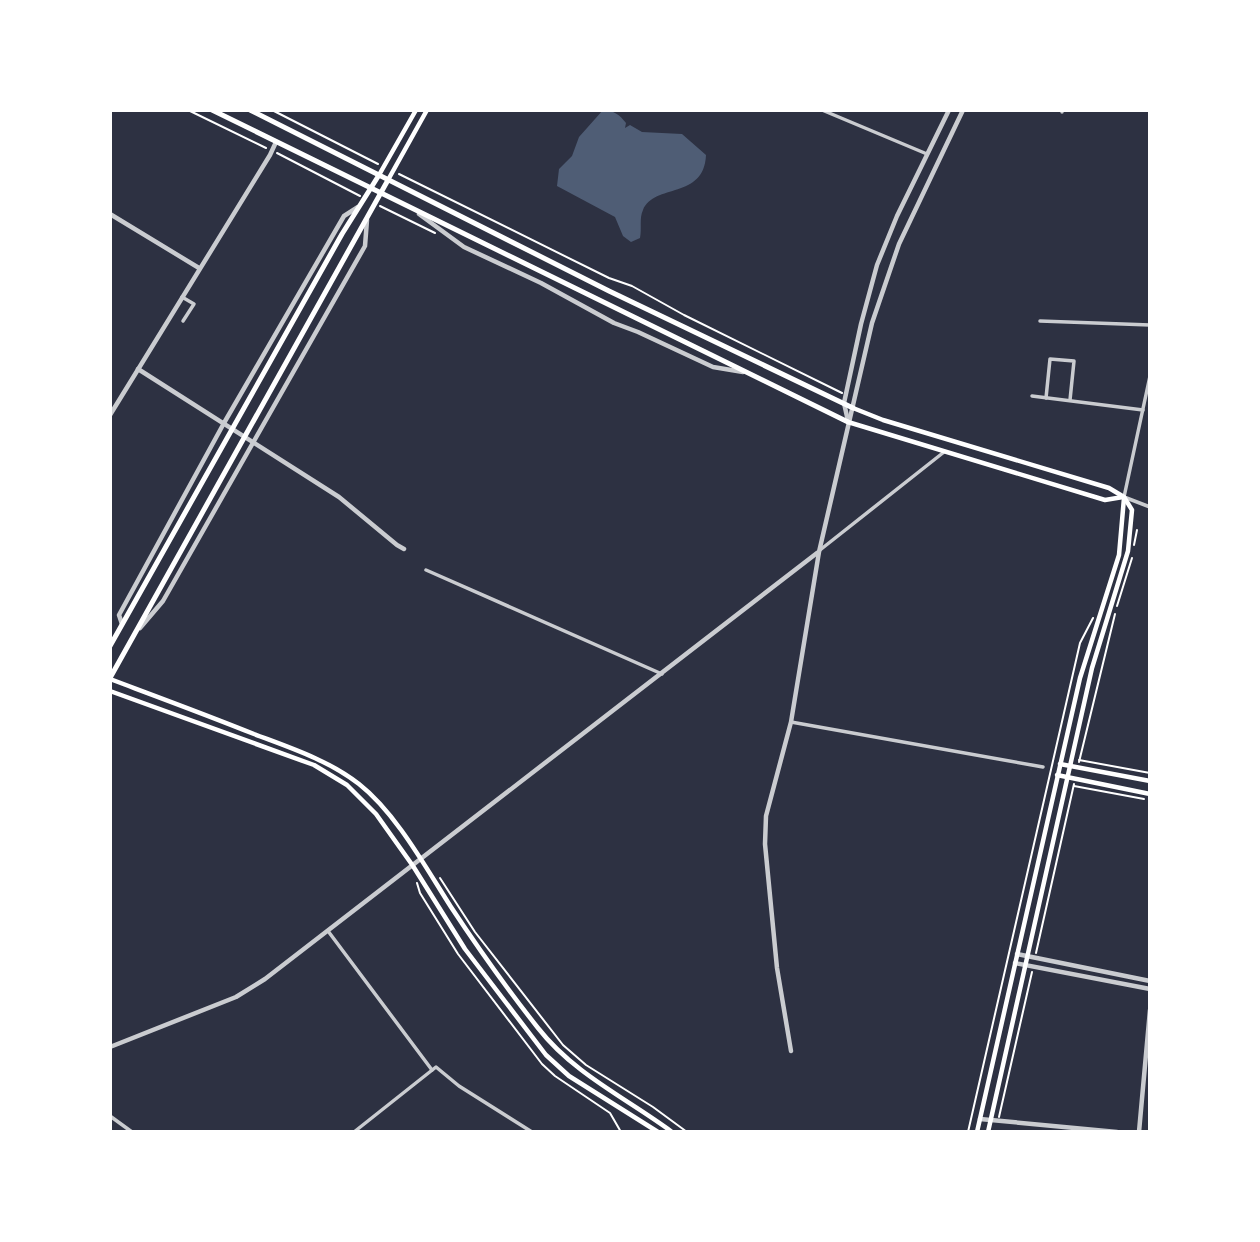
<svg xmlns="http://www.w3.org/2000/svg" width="1260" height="1242" viewBox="0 0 1260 1242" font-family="'Public Sans',sans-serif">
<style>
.water{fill:#4f5d75}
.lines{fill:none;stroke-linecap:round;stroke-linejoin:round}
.path{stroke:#fff;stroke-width:2}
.minor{stroke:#caccd0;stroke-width:3.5}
.tertiary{stroke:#caccd0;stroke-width:4.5}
.secondary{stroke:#fff;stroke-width:4.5}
.primary{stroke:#fff;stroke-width:5}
</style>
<rect width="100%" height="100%" fill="#2d3142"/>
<path class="water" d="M 603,110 C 613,110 620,115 626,123 L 625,128 L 630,125 L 642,132 L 682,134 L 706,155 C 704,200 654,183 643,210 C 639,218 642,229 640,238 L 631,242 L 623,236 L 615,217 L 557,186 L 559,169 L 572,156 L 579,137 Z"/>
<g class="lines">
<g class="path">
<polyline points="188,110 266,148"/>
<polyline points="272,110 378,164"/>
<polyline points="277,153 360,196"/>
<polyline points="399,174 609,278 632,286 684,315 842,393"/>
<polyline points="380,206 435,233"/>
<polyline points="1134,545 1137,530"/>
<polyline points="1117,606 1132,558"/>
<polyline points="1079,760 1150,773"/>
<polyline points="1079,762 1115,614"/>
<polyline points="1074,786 1144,799"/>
<polyline points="440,878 475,932 563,1045 586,1065 653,1107 687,1132"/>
<polyline points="417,883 420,893 458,954 542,1064 555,1076 610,1113 621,1132"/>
<polyline points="1036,953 1074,784"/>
<polyline points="999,1117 1032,972"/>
<polyline points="968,1132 1080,643 1093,618"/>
</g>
<g class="minor">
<polyline points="822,110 927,154"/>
<polyline points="1062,112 1062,110"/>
<polyline points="182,297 194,304 183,321"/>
<polyline points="1040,321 1150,325"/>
<polyline points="1150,376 1124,497 1150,507"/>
<polyline points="1032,396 1143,410"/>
<polyline points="1046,398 1050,359 1074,361 1070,400"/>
<polyline points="820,550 944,452"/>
<polyline points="426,570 662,674"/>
<polyline points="791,722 1043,767"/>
<polyline points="328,931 432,1070"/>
<polyline points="110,1116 132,1132"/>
<polyline points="354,1132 436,1067 459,1086 532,1132"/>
</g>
<g class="tertiary">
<polyline points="110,214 199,268"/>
<polyline points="419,214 464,247 541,283 614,323 638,332 713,367 743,372"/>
<polyline points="138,369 339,497 397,545 404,549"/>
<polyline points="110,415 270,155 276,142"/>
<polyline points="848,421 844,403 861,324 877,265 897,216 949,110"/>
<polyline points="122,624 119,615 224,423 344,216 358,207"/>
<polyline points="140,628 163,601 365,246 367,220"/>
<polyline points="1017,954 1150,981"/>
<polyline points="1015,963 1150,989"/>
<polyline points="110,1047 236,997 265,979 817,553"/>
<polyline points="791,1051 777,968 765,844 766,816 791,722 819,552 872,323 899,244 963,110"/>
<polyline points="980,1119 1117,1132"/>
<polyline points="1139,1132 1150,1010"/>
</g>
<g class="secondary">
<polyline points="379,175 416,110"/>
<polyline points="388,180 427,110"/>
<polyline points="853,408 883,420 1109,488 1124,497 1132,510 1128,551 1092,668 988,1132"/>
<polyline points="848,422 1105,500 1123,497"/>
<path d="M 110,679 C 158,697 207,715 254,734 C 291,748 328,760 359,784 C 396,813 426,868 451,907 C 478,948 508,990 538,1028 C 574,1074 626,1098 672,1132"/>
<polyline points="110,691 314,765 347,785 376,814 413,866 465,949 546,1055 569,1076 658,1132"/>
<polyline points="1060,764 1150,781"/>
<polyline points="1057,775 1150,794"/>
<polyline points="977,1132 1080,678 1119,555 1124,498"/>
</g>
<g class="primary">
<polyline points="212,110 848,422"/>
<polyline points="250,110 609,291 853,408"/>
<polyline points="110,646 342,234 379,175"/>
<polyline points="110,678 388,180"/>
</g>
</g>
<rect width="1260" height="1242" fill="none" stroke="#ffffff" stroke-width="224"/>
</svg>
